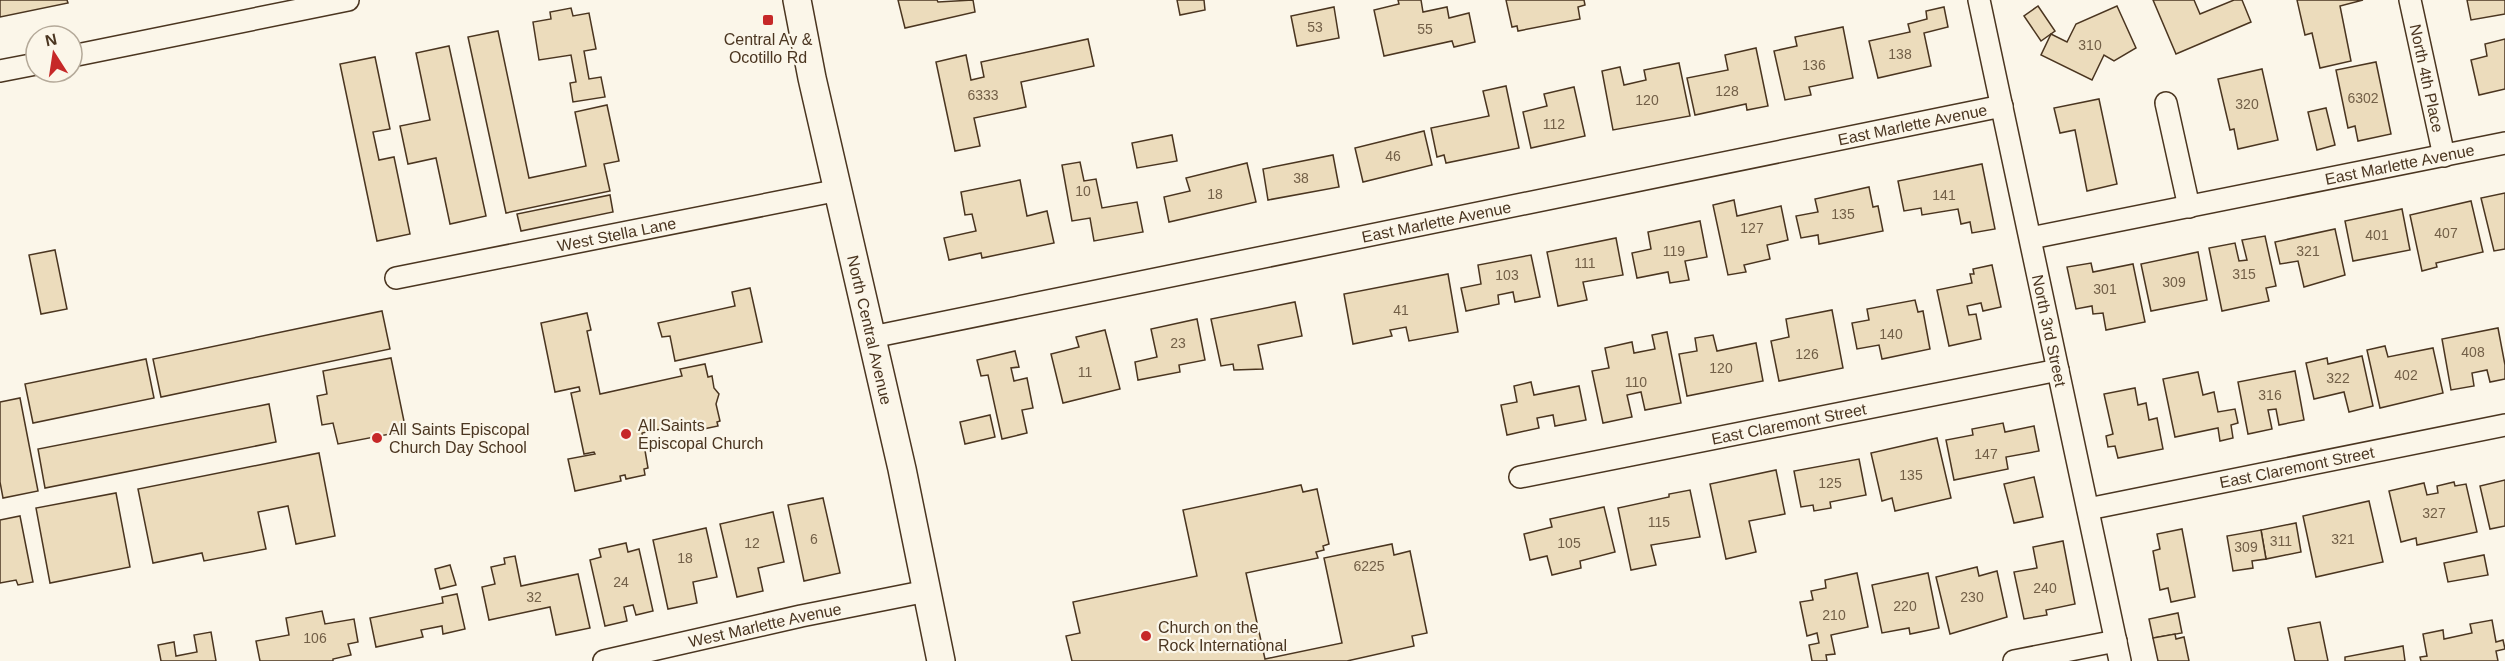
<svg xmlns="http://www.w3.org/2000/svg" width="2505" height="661" viewBox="0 0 2505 661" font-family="Helvetica,sans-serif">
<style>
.building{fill:#ecdcbc;stroke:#4a3520;stroke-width:1.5}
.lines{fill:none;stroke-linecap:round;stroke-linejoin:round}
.minor-casing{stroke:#4a3520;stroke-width:24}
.major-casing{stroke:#4a3520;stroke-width:30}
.minor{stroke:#fbf6e9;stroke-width:21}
.major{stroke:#fbf6e9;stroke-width:27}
.poi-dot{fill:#c62828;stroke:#fbf6e9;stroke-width:2}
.labels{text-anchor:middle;stroke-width:4.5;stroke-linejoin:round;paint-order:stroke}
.number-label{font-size:14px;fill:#725f47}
.poi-label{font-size:16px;fill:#4a3520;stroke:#fbf6e9;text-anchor:start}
.street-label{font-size:16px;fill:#4a3520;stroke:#fbf6e9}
</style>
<rect width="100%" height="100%" fill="#fbf6e9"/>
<g class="building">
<polygon points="0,0 67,0 68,3 0,17"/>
<polygon points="898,0 937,0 938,2 973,0 975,12 905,28"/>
<polygon points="1177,0 1204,0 1205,10 1180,15"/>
<polygon points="1398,0 1421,0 1423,12 1447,7 1449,18 1469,13 1475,42 1454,47 1452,41 1384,56 1374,10 1399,4"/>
<polygon points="1506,0 1584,0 1585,5 1578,7 1580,19 1518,31 1517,26 1512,27"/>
<polygon points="2153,0 2194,0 2200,14 2234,0 2242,0 2251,22 2176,54"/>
<polygon points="2297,0 2363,0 2340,6 2351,61 2320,68 2312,33 2305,35"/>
<polygon points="2467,0 2505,0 2505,14 2471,20"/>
<polygon points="2038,6 2055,31 2041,41 2024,16"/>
<polygon points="2117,6 2136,48 2114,61 2104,55 2092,80 2041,55 2051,34 2067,42 2076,24"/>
<polygon points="1334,7 1339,38 1297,46 1291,16"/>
<polygon points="1944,7 1948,27 1924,33 1931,66 1878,78 1869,41 1910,32 1908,24 1927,19 1926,11"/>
<polygon points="571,8 573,16 589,13 596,49 584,51 589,79 601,77 605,97 573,102 570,83 576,82 571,55 539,60 533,22 551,19 550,12"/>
<polygon points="1843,27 1853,78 1809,87 1811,95 1785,100 1774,51 1797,46 1795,37"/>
<polygon points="498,31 529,178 586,166 575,112 607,105 619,161 604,164 610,191 506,213 468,37"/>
<polygon points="1088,39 1094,66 1021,82 1026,107 974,118 980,146 955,151 936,62 966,55 971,80 984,77 981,62"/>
<polygon points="2505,39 2505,89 2479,95 2471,60 2487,56 2485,44"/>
<polygon points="449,46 486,216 450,224 436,158 408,164 400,126 430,120 416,53"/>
<polygon points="1756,48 1768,106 1747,110 1746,104 1695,115 1687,78 1728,70 1725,55"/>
<polygon points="375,57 390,129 373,132 379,160 394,157 410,234 377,241 340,64"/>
<polygon points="2376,62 2391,134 2358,141 2355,126 2348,128 2336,70"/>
<polygon points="1679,63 1690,116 1613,130 1602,71 1620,67 1624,85 1646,80 1644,70"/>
<polygon points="2262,69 2278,140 2238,149 2234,129 2230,130 2218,79"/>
<polygon points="1506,86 1519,148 1446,163 1444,155 1437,157 1431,128 1489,116 1483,91"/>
<polygon points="1574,87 1585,136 1531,148 1523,112 1547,106 1544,94"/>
<polygon points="2099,99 2117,184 2087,191 2075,130 2060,133 2054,108"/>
<polygon points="2326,108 2335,145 2317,150 2308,112"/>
<polygon points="1424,131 1432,165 1363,182 1355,148"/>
<polygon points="1172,135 1177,161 1137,168 1132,143"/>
<polygon points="1333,155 1339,187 1268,200 1263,169"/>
<polygon points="1080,162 1084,181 1096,179 1102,208 1137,202 1143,232 1094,241 1090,218 1072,221 1062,165"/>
<polygon points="1247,163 1256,202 1169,222 1164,197 1190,191 1186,178"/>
<polygon points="1982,164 1995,229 1972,233 1970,222 1961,224 1958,209 1922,215 1921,208 1904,211 1898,181"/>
<polygon points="1020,180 1027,216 1047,211 1054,243 982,258 981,253 949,260 944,238 976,231 972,214 965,215 961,192"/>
<polygon points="1869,187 1873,207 1878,206 1883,231 1819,244 1818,235 1801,238 1796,216 1818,212 1815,199"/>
<polygon points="2505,193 2505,249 2494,251 2481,198"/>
<polygon points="610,195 613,212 521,231 517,214"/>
<polygon points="1734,200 1737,216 1781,206 1788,240 1767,245 1770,259 1744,265 1746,272 1728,275 1713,205"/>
<polygon points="2471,201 2483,252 2436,263 2437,267 2422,271 2410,215"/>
<polygon points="2402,209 2410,250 2353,261 2345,221"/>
<polygon points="1700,221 1707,257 1685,261 1689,280 1670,283 1668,272 1637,278 1632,253 1651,249 1648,232"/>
<polygon points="2335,229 2345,275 2304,287 2298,261 2280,264 2275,242"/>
<polygon points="2265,236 2276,286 2266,288 2269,301 2222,311 2209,248 2235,243 2239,261 2247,260 2242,240"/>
<polygon points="1616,238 1623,275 1583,282 1587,300 1558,306 1547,252"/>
<polygon points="55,250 67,309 41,314 29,255"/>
<polygon points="2198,252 2207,300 2151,311 2141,264"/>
<polygon points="1531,255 1540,297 1515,302 1513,292 1498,295 1499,304 1466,311 1461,288 1481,284 1478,265"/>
<polygon points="2091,263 2093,272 2133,264 2145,322 2106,330 2103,313 2093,314 2092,306 2076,309 2067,267"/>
<polygon points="1992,265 2001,307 1983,311 1981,303 1967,306 1969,315 1976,314 1981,339 1949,346 1937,290 1972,283 1970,274 1974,274 1973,269"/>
<polygon points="1448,274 1458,332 1409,341 1406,327 1390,330 1392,336 1353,344 1344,294"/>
<polygon points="750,288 762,342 675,361 670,336 662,337 658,323 735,306 732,292"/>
<polygon points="1915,300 1918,312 1923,311 1930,349 1882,359 1879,345 1857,349 1852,323 1869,320 1867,309"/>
<polygon points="1295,302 1302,336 1258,345 1263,369 1234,370 1233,364 1221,366 1211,319"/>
<polygon points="1832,310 1843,368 1779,381 1771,341 1789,337 1786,319"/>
<polygon points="382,311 390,349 161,397 153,359"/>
<polygon points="587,313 591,330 587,331 600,394 682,376 680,369 705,364 708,377 712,376 714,388 719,394 716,404 720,421 717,422 718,426 694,431 692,422 642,433 648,468 644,469 645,475 626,479 625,475 620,476 621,481 575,491 568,459 595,454 594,452 584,454 571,393 580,391 579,387 555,392 541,323"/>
<polygon points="1197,319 1205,360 1179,365 1180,372 1138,380 1135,362 1157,357 1151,329"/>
<polygon points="2498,328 2505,365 2505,379 2490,382 2487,370 2472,373 2474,386 2451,390 2442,339"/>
<polygon points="1105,330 1120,389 1063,403 1051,354 1079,347 1076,337"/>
<polygon points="1667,332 1681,403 1645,410 1641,392 1627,395 1632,417 1603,423 1592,371 1609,368 1605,348 1632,342 1634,353 1655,349 1652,335"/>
<polygon points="1713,335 1717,351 1756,343 1763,381 1687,396 1679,354 1697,351 1695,338"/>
<polygon points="2385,346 2388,357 2433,348 2443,393 2380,408 2367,350"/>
<polygon points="1015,351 1019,367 1011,368 1014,381 1027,378 1033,408 1022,410 1027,433 1002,439 988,375 981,376 977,360"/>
<polygon points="2362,356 2373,406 2349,412 2344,392 2314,399 2306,363 2327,358 2328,364"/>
<polygon points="391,358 406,431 338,444 333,423 322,425 317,396 327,394 323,371"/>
<polygon points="146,359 154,398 33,423 25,384"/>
<polygon points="2295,371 2304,420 2279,425 2276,409 2268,410 2272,429 2248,434 2238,382"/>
<polygon points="2198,372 2203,395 2214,392 2218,412 2235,409 2238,423 2231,425 2233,438 2220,441 2218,428 2175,437 2163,379"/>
<polygon points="1531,382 1534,395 1579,386 1586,420 1555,426 1553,415 1537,418 1539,428 1507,435 1501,405 1517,402 1514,386"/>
<polygon points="2135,388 2138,405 2146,403 2149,420 2157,418 2163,449 2118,458 2115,446 2108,447 2106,436 2113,434 2104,394"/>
<polygon points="20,398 38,491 3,498 0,482 0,402"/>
<polygon points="269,404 276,442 45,488 38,449"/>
<polygon points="990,415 995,437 965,444 960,422"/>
<polygon points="2003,423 2005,432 2034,426 2039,451 2006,457 2008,469 1954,480 1946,440 1973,435 1972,429"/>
<polygon points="1937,438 1951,498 1895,511 1892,498 1882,501 1871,453"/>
<polygon points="319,453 335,536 296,544 288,506 258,512 266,549 204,561 202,553 153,563 138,489"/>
<polygon points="1859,459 1866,495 1830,502 1831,508 1814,511 1813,505 1801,507 1794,471"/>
<polygon points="1776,470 1785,514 1749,521 1756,552 1726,559 1710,484"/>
<polygon points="2034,477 2043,517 2014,523 2004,484"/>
<polygon points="2505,480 2505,526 2490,529 2480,486"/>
<polygon points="2454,482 2455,486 2466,484 2477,532 2417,545 2416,538 2401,542 2389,491 2424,483 2427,495 2438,493 2437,486"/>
<polygon points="1301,485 1303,492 1317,489 1329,544 1323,546 1324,550 1316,552 1318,558 1246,573 1265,659 1342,643 1324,558 1392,544 1394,555 1410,551 1427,633 1412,636 1414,646 1347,661 1072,661 1066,636 1080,633 1073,602 1197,576 1183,510"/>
<polygon points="1690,490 1700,537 1651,545 1656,565 1631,570 1618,508 1669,497 1669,494"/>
<polygon points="116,493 130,567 50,583 36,508"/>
<polygon points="823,498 840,573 804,581 788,505"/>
<polygon points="2369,501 2383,562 2316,577 2303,516"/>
<polygon points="1604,507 1615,552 1580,561 1581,568 1552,575 1547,556 1530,560 1524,534 1552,527 1550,519"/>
<polygon points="773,512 784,562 758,568 763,591 737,597 720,524"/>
<polygon points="20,516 33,582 18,585 16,580 0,583 0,520"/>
<polygon points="2296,523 2301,552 2266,559 2261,530"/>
<polygon points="706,528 717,577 693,582 697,603 668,609 653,540"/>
<polygon points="2182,529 2195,597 2171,602 2168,588 2160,590 2153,551 2160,549 2157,534"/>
<polygon points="2261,530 2266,559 2252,561 2253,568 2233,571 2227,536"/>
<polygon points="2063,541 2075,604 2046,610 2047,615 2024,619 2014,572 2037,568 2033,547"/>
<polygon points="626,543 628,552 639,549 653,611 636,615 633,605 624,607 627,621 605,626 590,560 601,557 599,549"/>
<polygon points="2484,555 2488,575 2448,582 2444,563"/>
<polygon points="515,556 521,586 578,574 590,628 556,635 550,607 489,620 482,587 495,584 491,567 505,564 504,558"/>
<polygon points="450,565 456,585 440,589 435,569"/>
<polygon points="1977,567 1979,576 1997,571 2007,617 1950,634 1936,577"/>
<polygon points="1857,573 1868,627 1831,635 1835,654 1826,655 1827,661 1812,661 1809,645 1819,643 1817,633 1807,636 1800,602 1813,600 1811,591 1826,588 1825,580"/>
<polygon points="1928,573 1939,628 1910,634 1909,628 1882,633 1872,585"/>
<polygon points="457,594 465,629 443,634 442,626 421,630 423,637 376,647 370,618 443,603 442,597"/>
<polygon points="322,611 325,624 354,619 358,642 348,644 351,655 333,659 333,661 260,661 256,641 289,635 286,618"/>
<polygon points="2178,613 2182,633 2153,638 2149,619"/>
<polygon points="2492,620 2496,642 2503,640 2505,649 2496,651 2498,661 2421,661 2420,657 2427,656 2423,634 2443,630 2444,639 2472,633 2470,624"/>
<polygon points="2320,622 2328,661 2295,661 2288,628"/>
<polygon points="211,632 216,661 161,661 158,645 174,642 176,656 197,652 194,635"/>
<polygon points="2175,634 2176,639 2184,637 2189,661 2158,661 2153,638"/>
<polygon points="2403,646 2405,661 2345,661 2345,657"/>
</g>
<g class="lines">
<g class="minor-casing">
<g id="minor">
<path id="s1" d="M 1979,0 L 2120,661"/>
<path id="s2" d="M 2410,0 L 2444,156"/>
<polyline points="72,56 348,0"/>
<polyline points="0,71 36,64"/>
<polyline points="2166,103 2189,207"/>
<path id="s3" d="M 2031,238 L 2505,143"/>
<path id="s4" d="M 396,278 L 839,190"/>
<path id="s5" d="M 872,337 L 2002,106"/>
<path id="s6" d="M 1520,477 L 2058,370"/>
<path id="s7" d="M 2088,509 L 2505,425"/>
<path id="s8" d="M 604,661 L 801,616 L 927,591"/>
<polyline points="2014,661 2116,641"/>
</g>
</g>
<g class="major-casing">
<g id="major">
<path id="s9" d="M 797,0 L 812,78 L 902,469 L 941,661"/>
</g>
</g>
<use href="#minor" class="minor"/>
<use href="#major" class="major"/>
</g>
<g class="poi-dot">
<rect x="762" y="14" width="12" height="12" rx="3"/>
<circle cx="626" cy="434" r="6"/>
<circle cx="377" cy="438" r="6"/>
<circle cx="1146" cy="636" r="6"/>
</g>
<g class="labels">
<g class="number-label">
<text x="1315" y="32">53</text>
<text x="1425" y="34">55</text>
<text x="2090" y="50">310</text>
<text x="1900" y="59">138</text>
<text x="1814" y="70">136</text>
<text x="1727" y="96">128</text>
<text x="983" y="100">6333</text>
<text x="2363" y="103">6302</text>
<text x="1647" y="105">120</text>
<text x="2247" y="109">320</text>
<text x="1554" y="129">112</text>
<text x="1393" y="161">46</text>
<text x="1301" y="183">38</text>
<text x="1083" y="196">10</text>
<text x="1215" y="199">18</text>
<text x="1944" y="200">141</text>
<text x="1843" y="219">135</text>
<text x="1752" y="233">127</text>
<text x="2446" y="238">407</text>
<text x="2377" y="240">401</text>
<text x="1674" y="256">119</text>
<text x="2308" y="256">321</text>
<text x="1585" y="268">111</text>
<text x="2244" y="279">315</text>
<text x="1507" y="280">103</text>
<text x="2174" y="287">309</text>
<text x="2105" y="294">301</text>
<text x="1401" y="315">41</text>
<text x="1891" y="339">140</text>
<text x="1178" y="348">23</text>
<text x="2473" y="357">408</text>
<text x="1807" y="359">126</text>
<text x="1721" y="373">120</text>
<text x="1085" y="377">11</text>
<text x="2406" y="380">402</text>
<text x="2338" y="383">322</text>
<text x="1636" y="387">110</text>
<text x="2270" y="400">316</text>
<text x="1986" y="459">147</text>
<text x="1911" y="480">135</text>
<text x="1830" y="488">125</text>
<text x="2434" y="518">327</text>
<text x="1659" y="527">115</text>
<text x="814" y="544">6</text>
<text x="2343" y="544">321</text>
<text x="2281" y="546">311</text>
<text x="752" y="548">12</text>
<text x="1569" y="548">105</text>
<text x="2246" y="552">309</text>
<text x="685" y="563">18</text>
<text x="1369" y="571">6225</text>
<text x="621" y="587">24</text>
<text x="2045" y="593">240</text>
<text x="534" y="602">32</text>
<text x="1972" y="602">230</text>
<text x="1905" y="611">220</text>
<text x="1834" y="620">210</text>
<text x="315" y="643">106</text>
</g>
<g class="poi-label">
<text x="768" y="45" text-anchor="middle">Central Av &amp;<tspan x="768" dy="18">Ocotillo Rd</tspan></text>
<text x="638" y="431">All Saints<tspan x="638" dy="18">Episcopal Church</tspan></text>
<text x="389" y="435">All Saints Episcopal<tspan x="389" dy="18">Church Day School</tspan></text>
<text x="1158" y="633">Church on the<tspan x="1158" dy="18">Rock International</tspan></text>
</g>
<g class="street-label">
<text dy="6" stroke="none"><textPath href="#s2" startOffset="80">North 4th Place</textPath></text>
<text dy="6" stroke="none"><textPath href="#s5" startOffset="1062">East Marlette Avenue</textPath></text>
<text dy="6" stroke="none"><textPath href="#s3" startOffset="376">East Marlette Avenue</textPath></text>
<text dy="6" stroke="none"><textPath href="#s5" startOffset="576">East Marlette Avenue</textPath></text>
<text dy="6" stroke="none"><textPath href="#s4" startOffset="225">West Stella Lane</textPath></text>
<text dy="6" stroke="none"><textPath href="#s9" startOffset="338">North Central Avenue</textPath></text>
<text dy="6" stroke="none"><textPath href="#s1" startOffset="338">North 3rd Street</textPath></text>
<text dy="6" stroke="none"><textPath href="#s6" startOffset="274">East Claremont Street</textPath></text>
<text dy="6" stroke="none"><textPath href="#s7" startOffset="213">East Claremont Street</textPath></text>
<text dy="6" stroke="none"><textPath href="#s8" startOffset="165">West Marlette Avenue</textPath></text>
</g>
</g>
<g transform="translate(54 54) rotate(348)"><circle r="28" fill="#fbf6e9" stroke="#b4a999" stroke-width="1.5"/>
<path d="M0-4.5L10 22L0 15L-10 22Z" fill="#c62828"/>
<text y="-9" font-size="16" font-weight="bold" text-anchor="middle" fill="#4a3520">N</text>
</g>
</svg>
